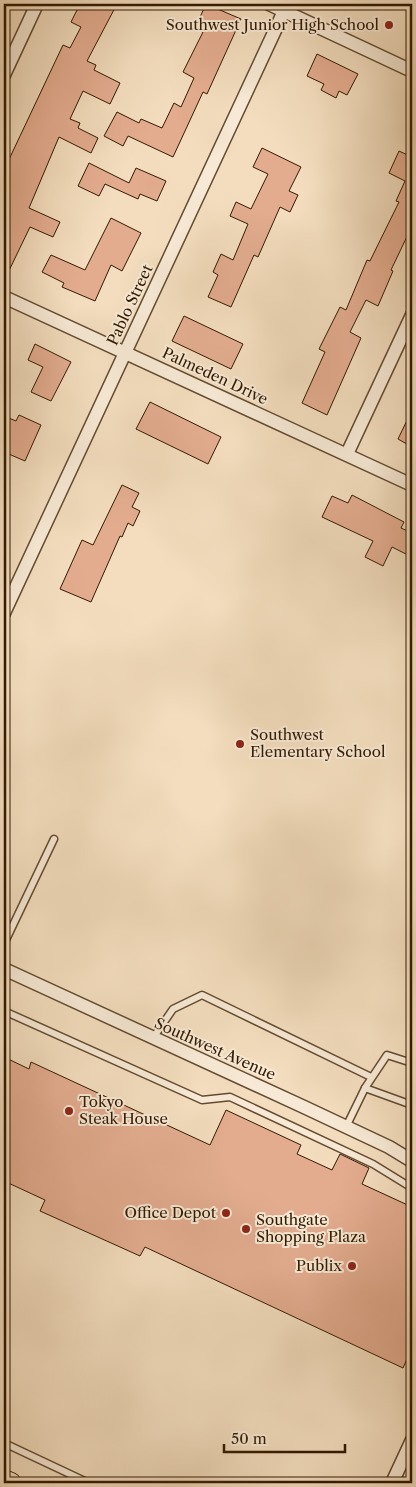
<svg xmlns="http://www.w3.org/2000/svg" width="416" height="1487" viewBox="0 0 416 1487" font-family="'Libre Caslon Text',serif">
<style>
.building{fill:#e3ac8f;stroke:#331a00}
.lines{fill:none;stroke-linecap:round;stroke-linejoin:round}
.lane-casing{stroke:#634b30;stroke-width:9}
.street-casing{stroke:#634b30;stroke-width:15}
.primary-casing{stroke:#331a00;stroke-width:22}
.lane{stroke:#f7e9d5;stroke-width:6}
.street{stroke:#f7e9d5;stroke-width:12}
.primary{stroke:#f3ddbe;stroke-width:20}
.poi-dot{fill:#8f2418;stroke:#f7e9d5;stroke-width:2}
.labels{text-anchor:middle;stroke-width:4;stroke-linejoin:round;paint-order:stroke}
.poi-label{font-size:15px;fill:#331a00;stroke:#f7e9d5;text-anchor:end}
.street-label{font-size:15px;fill:#331a00;stroke:#f7e9d5}
</style>
<rect width="100%" height="100%" fill="#f3ddbe"/>
<filter id="stains"><feTurbulence type="fractalNoise" baseFrequency=".004" numOctaves="4"/><feColorMatrix values="0 0 0 0 .2 0 0 0 0 .09 0 0 0 0 .02 0 0 0 .5 -.17"/></filter>
<radialGradient id="worn" r=".72"><stop offset=".6" stop-color="#630" stop-opacity="0"/><stop offset="1" stop-color="#630" stop-opacity=".3"/></radialGradient>
<g class="building">
<polygon points="80,4 117,4 87,61 96,65 94,70 120,83 110,104 83,91 70,119 80,123 78,128 98,138 91,153 59,137 29,208 60,222 53,237 30,227 4,281 4,170 63,45 70,48 81,27 71,22"/>
<polygon points="206,4 241,19 207,94 203,92 173,157 128,136 123,146 104,136 117,112 139,123 141,119 162,128 174,103 181,107 194,78 183,72 203,32 195,28"/>
<polygon points="317,54 358,74 347,95 339,91 336,98 321,90 324,84 307,76"/>
<polygon points="262,148 301,167 289,191 298,195 290,212 280,207 258,257 254,255 231,307 208,297 218,275 213,272 221,254 233,260 248,224 230,216 236,202 251,209 268,174 253,167"/>
<polygon points="399,151 412,157 412,226 391,270 393,271 378,306 366,300 350,332 361,338 327,415 302,403 325,352 319,349 340,307 346,310 367,260 370,261 399,202 396,201 405,181 389,173"/>
<polygon points="89,163 129,183 136,168 166,181 157,201 140,194 138,199 105,184 99,196 78,186"/>
<polygon points="111,218 141,233 122,271 111,265 95,301 62,287 64,283 42,272 51,255 85,270"/>
<polygon points="184,316 243,344 231,369 172,341"/>
<polygon points="35,344 71,362 51,401 31,392 43,367 28,360"/>
<polygon points="150,402 221,437 208,464 136,429"/>
<polygon points="412,410 412,447 398,439"/>
<polygon points="19,415 41,425 25,461 4,452 4,416 16,421"/>
<polygon points="122,485 139,493 132,507 140,511 133,526 128,523 122,537 120,536 91,602 60,589 82,540 93,545"/>
<polygon points="352,495 404,522 401,528 412,533 412,557 392,547 383,566 365,557 373,541 322,517 332,496 348,503"/>
<polygon points="4,1057 29,1069 31,1062 210,1145 226,1110 301,1145 297,1154 332,1170 340,1154 369,1168 362,1184 412,1207 412,1348 403,1368 145,1247 140,1256 40,1211 45,1200 4,1181"/>
</g>
<g class="lines">
<g class="lane-casing">
<g id="lane">
<polyline points="4,944 54,839"/>
<polyline points="4,1011 202,1100 230,1097 373,1164 412,1188"/>
<polyline points="153,1038 173,1009 202,995 371,1077"/>
<polyline points="365,1088 412,1105"/>
<polyline points="346,1127 365,1088 387,1055 412,1063"/>
<polyline points="4,1443 89,1483"/>
</g>
</g>
<g class="street-casing">
<g id="street">
<polyline points="269,4 412,71"/>
<polyline points="4,75 37,4"/>
<polyline points="4,297 412,485"/>
<polyline points="347,454 412,315"/>
<polyline points="4,613 284,11"/>
<polyline points="4,969 304,1107 389,1147 412,1161"/>
<polyline points="392,1483 412,1440"/>
</g>
</g>
<g class="primary-casing">
<polyline id="primary" points="4,1480 11,1483"/>
</g>
<use href="#lane" class="lane"/>
<use href="#street" class="street"/>
<use href="#primary" class="primary"/>
</g>
<g class="poi-dot">
<circle cx="389" cy="25" r="5"/>
<circle cx="240" cy="744" r="5"/>
<circle cx="69" cy="1111" r="5"/>
<circle cx="226" cy="1213" r="5"/>
<circle cx="246" cy="1229" r="5"/>
<circle cx="352" cy="1266" r="5"/>
</g>
<g class="labels">
<g class="poi-label">
<text x="379" y="30">Southwest Junior High School</text>
<text x="250" y="740" text-anchor="start">Southwest<tspan x="250" dy="17">Elementary School</tspan></text>
<text x="79" y="1107" text-anchor="start">Tokyo<tspan x="79" dy="17">Steak House</tspan></text>
<text x="216" y="1218">Office Depot</text>
<text x="256" y="1225" text-anchor="start">Southgate<tspan x="256" dy="17">Shopping Plaza</tspan></text>
<text x="342" y="1271">Publix</text>
</g>
<g class="street-label">
<text transform="translate(130 305) rotate(-65)" y="5">Pablo Street</text>
<text transform="translate(215 376) rotate(25)" y="5">Palmeden Drive</text>
<text transform="translate(215 1049) rotate(24)" y="5">Southwest Avenue</text>
</g>
</g>
<rect width="416" height="1487" fill="none" stroke="#f3ddbe" stroke-width="20"/>
<rect x="5" y="5" width="406" height="1477" fill="none" stroke="#331a00" stroke-width="2.5"/>
<rect x="10" y="10" width="396" height="1467" fill="none" stroke="#331a00"/>
<path d="M224 1444v8h121v-8" fill="none" stroke="#331a00" stroke-width="2.5"/>
<text x="231" y="1444" font-size="15" fill="#331a00" stroke="#f7e9d5" stroke-width="4" paint-order="stroke">50 m</text>
<rect width="100%" height="100%" filter="url(#stains)"/>
<rect width="100%" height="100%" fill="url(#worn)"/>
</svg>
